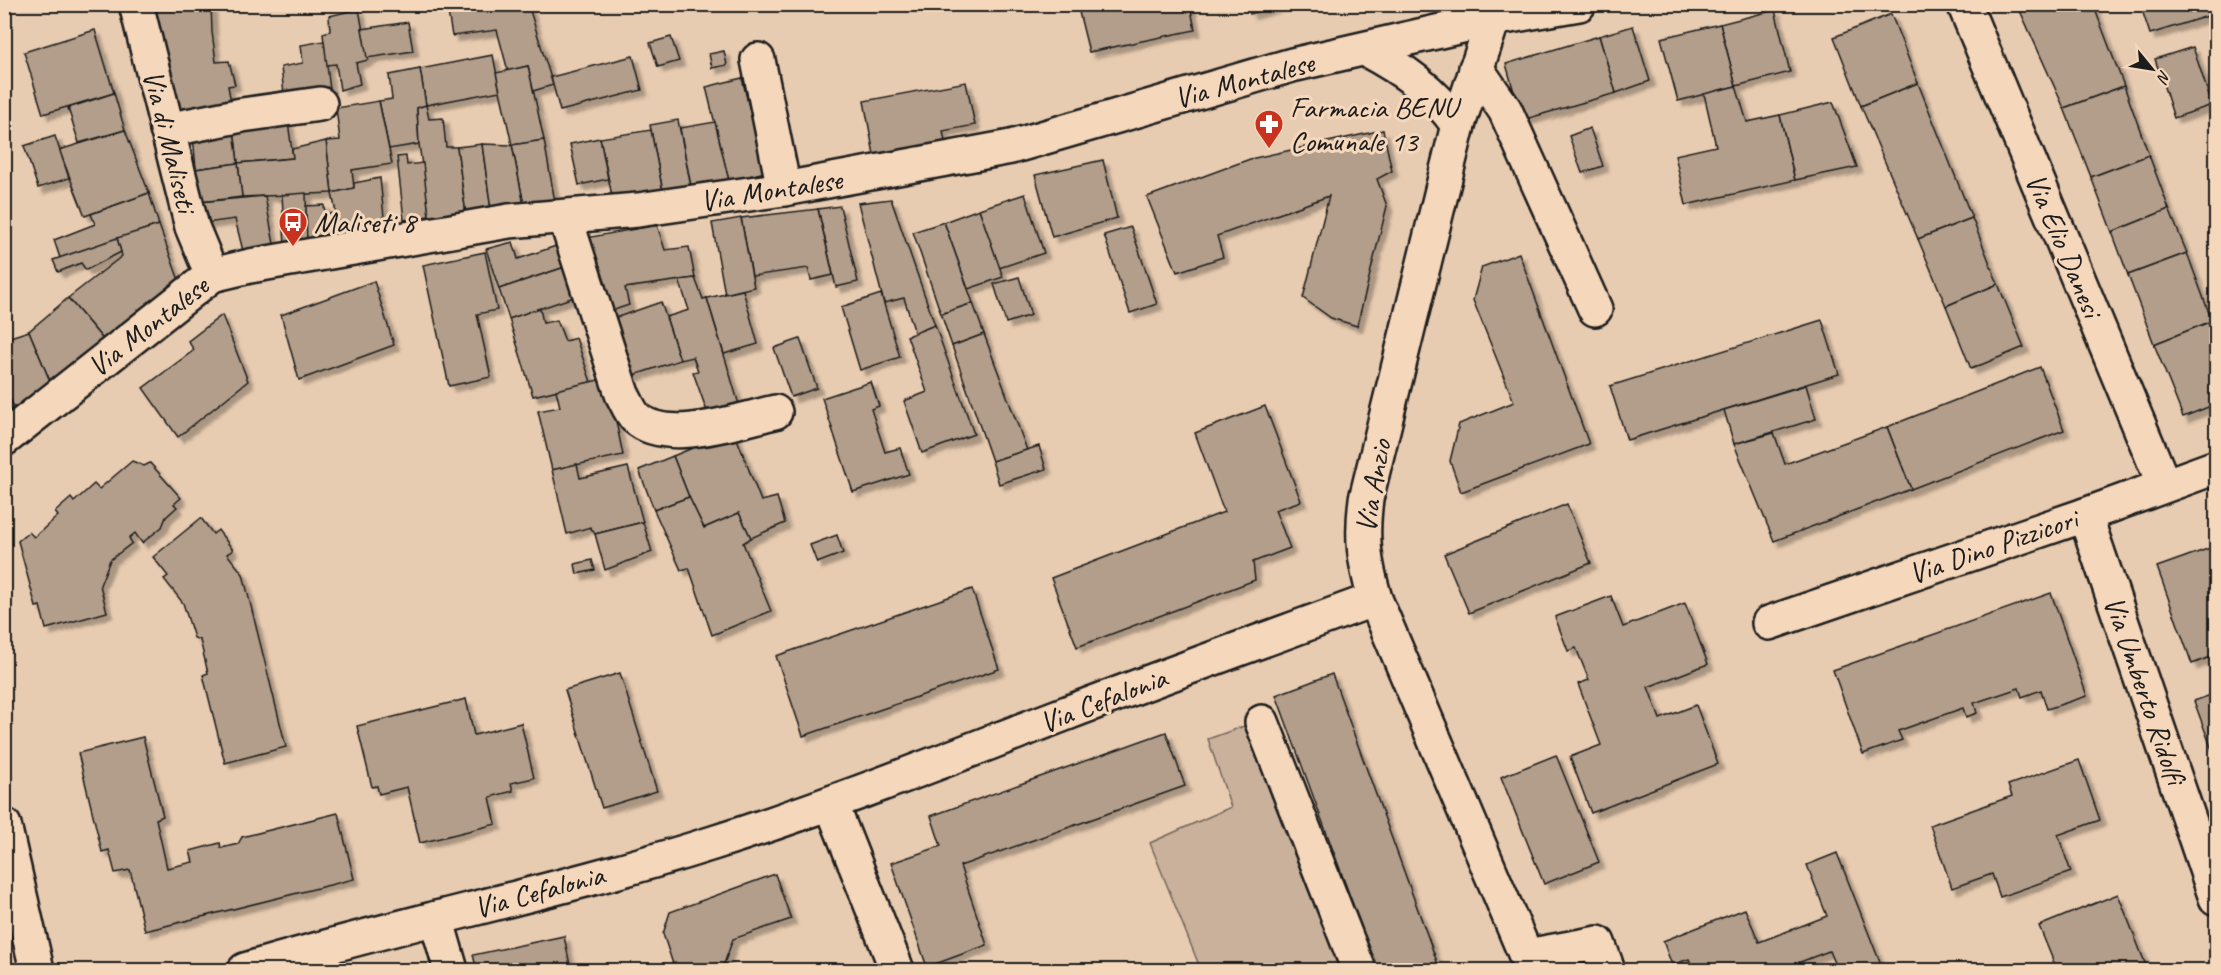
<svg xmlns="http://www.w3.org/2000/svg" width="2221" height="975" viewBox="0 0 2221 975" font-family="Caveat,sans-serif">
<style>
.green{fill:#cab19c;stroke:#73665c;stroke-width:1.5}
.building{fill:#b29e8a;stroke:#1c1c1c;stroke-width:1.5;filter:url(#shadow)}
.lines{fill:none;stroke-linecap:round;stroke-linejoin:round}
.minor-casing{stroke:#1c1c1c;stroke-width:38}
.minor{stroke:#f5d7bb;stroke-width:33}
.labels{text-anchor:middle;stroke-width:6;stroke-linejoin:round;paint-order:stroke}
.street-label{font-size:30px;fill:#1c1c1c;stroke:#f5d7bb}
.poi-label{font-size:30px;fill:#1c1c1c;stroke:#f5d7bb;text-anchor:start}
</style>
<defs>
<filter id="shadow"><feDropShadow dx="5.5" dy="5.5" stdDeviation="1.5" flood-color="#0004"/></filter>
</defs>
<rect width="100%" height="100%" fill="#e8ccb1"/>
<filter id="ink" filterUnits="userSpaceOnUse"><feTurbulence type="fractalNoise" baseFrequency=".0167" numOctaves="2"/><feDisplacementMap in="SourceGraphic" scale="12" xChannelSelector="R" yChannelSelector="G"/><feConvolveMatrix kernelMatrix="1 2 1 2 8 2 1 2 1" color-interpolation-filters="sRGB"/></filter>
<g filter="url(#ink)">
<polygon class="green" points="1250,724 1346,970 1201,970 1150,843 1231,807 1208,739"/>
<g class="building">
<polygon points="149,4 211,4 212,32 216,62 229,61 235,85 228,86 232,108 177,121"/>
<polygon points="454,4 528,4 553,85 533,91 528,66 508,71 497,30 452,36 447,6"/>
<polygon points="1077,4 1190,4 1195,30 1089,52"/>
<polygon points="1247,4 1283,4 1250,14"/>
<polygon points="2017,4 2093,4 2124,86 2064,108"/>
<polygon points="2140,4 2207,4 2211,15 2150,34"/>
<polygon points="359,9 368,60 356,63 360,84 340,90 336,64 326,65 323,33 330,31 329,16"/>
<polygon points="1775,10 1790,72 1736,86 1720,24"/>
<polygon points="1891,14 1918,83 1861,106 1834,37"/>
<polygon points="408,22 413,51 367,58 362,29"/>
<polygon points="1720,24 1736,86 1678,101 1661,38"/>
<polygon points="1633,26 1650,81 1616,93 1599,36"/>
<polygon points="95,30 114,93 43,114 24,52"/>
<polygon points="1599,36 1616,93 1522,120 1506,64"/>
<polygon points="671,37 679,61 658,67 650,43"/>
<polygon points="324,41 331,98 285,103 281,67 303,63 301,45"/>
<polygon points="2193,47 2212,105 2174,118 2155,59"/>
<polygon points="724,51 727,65 712,68 709,54"/>
<polygon points="493,55 500,91 426,105 420,69"/>
<polygon points="633,56 642,90 560,111 551,77"/>
<polygon points="528,66 544,140 512,145 496,73"/>
<polygon points="420,69 426,105 417,108 419,144 389,149 379,101 392,99 389,75"/>
<polygon points="742,78 765,172 729,181 706,87"/>
<polygon points="966,82 975,125 943,131 946,147 875,160 864,101"/>
<polygon points="1918,83 1972,218 1918,239 1861,106"/>
<polygon points="1736,86 1747,122 1780,115 1795,180 1686,205 1675,155 1716,146 1704,94"/>
<polygon points="2124,86 2149,155 2091,177 2064,108"/>
<polygon points="114,93 125,130 79,143 68,108"/>
<polygon points="379,101 392,164 352,170 354,188 332,193 326,141 340,140 336,108"/>
<polygon points="1833,102 1857,167 1795,180 1780,115"/>
<polygon points="426,105 429,119 443,118 446,147 457,147 466,214 429,216 419,144 417,108"/>
<polygon points="678,120 691,186 663,192 650,125"/>
<polygon points="288,122 293,158 238,163 234,130"/>
<polygon points="715,122 729,181 691,186 680,128"/>
<polygon points="1590,128 1603,166 1582,173 1569,136"/>
<polygon points="125,130 149,193 85,216 59,150"/>
<polygon points="234,130 238,163 196,169 193,136"/>
<polygon points="651,130 663,192 612,196 600,138"/>
<polygon points="1383,130 1392,171 1377,179 1387,206 1357,326 1331,318 1303,298 1329,196 1217,236 1223,257 1177,272 1147,197 1250,159"/>
<polygon points="55,136 69,178 38,188 24,146"/>
<polygon points="600,138 608,179 579,185 570,144"/>
<polygon points="544,140 555,202 524,205 512,145"/>
<polygon points="326,141 332,193 242,197 238,163 293,158 292,149"/>
<polygon points="482,144 491,210 466,214 457,147"/>
<polygon points="482,144 512,145 524,205 491,210"/>
<polygon points="2149,155 2169,209 2112,232 2091,177"/>
<polygon points="406,156 407,165 423,163 429,216 404,220 397,157"/>
<polygon points="1103,160 1117,218 1052,237 1035,175"/>
<polygon points="238,163 242,197 200,202 196,169"/>
<polygon points="380,178 385,227 340,233 332,193 354,188 354,183"/>
<polygon points="149,193 159,225 60,258 54,240 95,224 91,214"/>
<polygon points="306,193 307,242 285,246 282,195"/>
<polygon points="1025,194 1044,253 999,268 979,209"/>
<polygon points="265,196 274,244 243,251 235,219 206,223 200,202"/>
<polygon points="891,199 935,325 915,333 904,298 884,303 858,203"/>
<polygon points="324,205 325,214 336,213 340,233 307,242 306,206"/>
<polygon points="840,206 858,282 836,287 818,209"/>
<polygon points="818,209 833,275 811,280 808,268 752,276 741,218"/>
<polygon points="979,209 1003,277 968,289 944,222"/>
<polygon points="2169,209 2187,253 2128,275 2112,232"/>
<polygon points="741,218 754,287 725,294 712,223"/>
<polygon points="1972,218 1998,284 1946,306 1918,239"/>
<polygon points="944,222 973,303 941,314 913,232"/>
<polygon points="159,225 180,283 106,343 68,298 122,256 117,238"/>
<polygon points="657,225 665,250 689,247 695,278 625,288 629,305 602,314 580,239"/>
<polygon points="1131,227 1157,304 1130,313 1104,235"/>
<polygon points="117,238 121,252 86,270 81,263 58,272 53,260"/>
<polygon points="513,242 518,259 559,245 568,266 499,289 486,249"/>
<polygon points="485,252 497,310 477,314 491,377 449,386 423,265"/>
<polygon points="1519,253 1589,444 1461,492 1450,461 1459,424 1514,402 1473,300 1482,267"/>
<polygon points="2187,253 2212,321 2154,344 2128,275"/>
<polygon points="568,266 577,296 509,319 499,289"/>
<polygon points="1019,277 1031,315 1006,323 994,284"/>
<polygon points="695,278 703,299 707,298 740,408 709,417 693,372 698,371 693,357 680,360 666,317 689,310 679,280"/>
<polygon points="374,281 394,345 299,380 281,315"/>
<polygon points="1998,284 2024,347 1971,369 1946,306"/>
<polygon points="743,290 758,344 724,354 707,298"/>
<polygon points="881,294 900,357 860,370 841,307"/>
<polygon points="68,298 106,343 52,386 29,331"/>
<polygon points="661,302 680,360 628,377 609,320"/>
<polygon points="973,303 984,334 952,346 941,314"/>
<polygon points="540,308 543,323 557,320 565,341 576,338 591,382 533,396 509,319"/>
<polygon points="222,315 248,381 178,437 143,388 194,350 188,341"/>
<polygon points="1822,320 1839,374 1627,440 1610,386"/>
<polygon points="2212,321 2216,331 2216,404 2183,417 2154,344"/>
<polygon points="935,325 974,434 922,453 904,401 927,392 907,336"/>
<polygon points="29,331 52,386 17,413 4,387 4,339"/>
<polygon points="984,334 1027,450 992,461 952,346"/>
<polygon points="800,339 817,388 791,397 774,348"/>
<polygon points="2040,367 2064,430 1911,489 1887,427"/>
<polygon points="607,378 623,455 552,470 538,411 560,407 556,390"/>
<polygon points="871,382 879,406 871,409 885,452 900,448 909,474 853,492 822,398"/>
<polygon points="1806,385 1816,419 1734,444 1724,410"/>
<polygon points="4,387 17,413 4,423"/>
<polygon points="1265,406 1301,501 1275,510 1290,548 1253,562 1255,580 1077,647 1051,578 1224,512 1195,433"/>
<polygon points="1887,427 1911,489 1774,541 1734,444 1774,433 1785,464"/>
<polygon points="734,431 761,501 777,497 785,523 751,538 739,513 704,528 689,497 673,456"/>
<polygon points="1039,446 1046,469 999,484 992,461"/>
<polygon points="673,456 689,497 654,510 639,470"/>
<polygon points="132,461 144,466 150,463 181,498 174,504 177,507 166,517 162,527 142,543 135,533 129,538 132,543 110,560 100,585 107,612 46,629 40,606 36,607 18,541 29,532 34,537 58,516 55,512 71,498 74,502 94,484 99,489"/>
<polygon points="577,464 580,478 628,467 643,522 595,534 590,527 567,534 552,470"/>
<polygon points="689,497 704,528 739,513 751,538 743,543 771,611 712,635 689,568 681,570 654,510"/>
<polygon points="1567,504 1591,563 1469,613 1444,554"/>
<polygon points="201,518 213,534 218,530 233,550 227,554 243,574 286,747 225,763 203,675 208,673 200,640 194,638 183,603 164,579 168,576 153,557"/>
<polygon points="643,522 652,552 605,570 595,534"/>
<polygon points="837,535 843,553 817,563 810,545"/>
<polygon points="2213,547 2216,556 2216,655 2192,664 2157,567"/>
<polygon points="592,560 595,570 577,574 575,564"/>
<polygon points="972,589 999,669 803,736 776,656"/>
<polygon points="2051,593 2087,696 2047,709 2041,690 2022,697 2019,688 1974,703 1977,713 1966,717 1963,708 1898,731 1902,740 1863,754 1833,670"/>
<polygon points="1611,596 1623,627 1685,603 1708,664 1648,687 1660,719 1696,705 1718,764 1591,813 1570,757 1601,745 1578,684 1589,680 1576,648 1568,651 1555,617"/>
<polygon points="620,673 657,791 602,808 565,690"/>
<polygon points="1332,674 1440,970 1377,970 1276,695"/>
<polygon points="2216,693 2216,757 2215,758 2194,701"/>
<polygon points="466,699 474,735 521,723 534,778 511,783 513,791 490,797 496,824 420,843 407,787 379,794 377,786 372,787 357,726"/>
<polygon points="1166,732 1185,786 960,866 987,945 927,967 891,863 941,846 931,816"/>
<polygon points="143,737 163,816 156,819 167,868 193,862 190,851 220,843 221,848 238,844 242,837 338,813 354,879 145,931 130,870 115,873 109,850 102,852 78,753"/>
<polygon points="1556,755 1599,862 1544,884 1501,777"/>
<polygon points="2079,760 2100,820 2058,835 2071,872 2000,897 1992,874 1952,888 1930,825 2012,796 2008,785"/>
<polygon points="1837,853 1883,970 1837,970 1829,951 1779,970 1694,970 1689,959 1672,965 1663,941 1745,909 1759,942 1827,916 1807,865"/>
<polygon points="775,874 791,919 733,939 724,964 726,970 675,970 663,934 670,912"/>
<polygon points="2118,894 2147,968 2140,970 2057,970 2039,926"/>
<polygon points="564,936 571,970 477,970 473,955"/>
</g>
<g class="lines">
<g class="minor-casing">
<g id="minor">
<polyline points="136,4 192,227 212,275"/>
<path d="M 1498,4 L 1458,125 L 1366,499 C 1361,539 1364,560 1375,599 L 1532,970"/>
<polyline points="1964,4 2164,485"/>
<path d="M 1365,49 C 1404,70 1432,89 1458,125"/>
<polyline points="758,60 784,189"/>
<polyline points="1476,68 1505,110 1595,309"/>
<polyline points="167,130 242,115 320,104"/>
<path d="M 565,217 L 622,394 C 626,401 630,412 636,418 C 667,446 739,420 775,412"/>
<polyline points="4,439 212,275 250,266 509,221 638,210 784,189 1011,147 1292,65 1493,19 1579,4"/>
<polyline points="2085,515 2216,898"/>
<polyline points="1769,623 2085,515 2216,467"/>
<polyline points="1262,722 1359,970"/>
<polyline points="831,803 897,970"/>
<polyline points="4,825 37,970"/>
<polyline points="436,918 451,970"/>
<polyline points="1527,956 1598,943 1608,970"/>
<path d="M 245,970 C 400,923 559,892 713,843 C 833,805 949,758 1067,713 C 1169,674 1272,637 1375,599"/>
</g>
</g>
<use href="#minor" class="minor"/>
</g>
</g>
<defs>
<g id="pharmacy-pin" transform="scale(1.5)"><path d="M0 17L-7.5 6A9.5 9.5 0 1 1 7.5 6Z" fill="#c8321e" stroke="#f5d7bb"/><path d="M-2-6h4v4h4v4h-4v4h-4v-4h-4v-4h4Z" fill="#fff"/></g>
<g id="bus-pin" transform="scale(1.5)"><path d="M0 17L-7.5 6A9.5 9.5 0 1 1 7.5 6Z" fill="#c8321e" stroke="#f5d7bb"/><path d="M-5-6H5V4H4V6H2V4H-2V6H-4V4H-5ZM-3.5-4V0h7V-4ZM-3.5 1.2v1.5H-2V1.2ZM2 1.2v1.5H3.5V1.2Z" fill="#fff"/></g>
</defs>
<g fill-rule="evenodd">
<use href="#pharmacy-pin" x="1269" y="124"/>
<use href="#bus-pin" x="293" y="222"/>
</g>
<g class="labels">
<g class="street-label">
<text transform="translate(1244 80) rotate(-15)" y="10">Via Montalese</text>
<text transform="translate(170 141) rotate(76)" y="10">Via di Maliseti</text>
<text transform="translate(771 190) rotate(-9)" y="10">Via Montalese</text>
<text transform="translate(2064 245) rotate(67)" y="10">Via Elio Danesi</text>
<text transform="translate(148 326) rotate(-38)" y="10">Via Montalese</text>
<text transform="translate(1373 486) rotate(-80)" y="10">Via Anzio</text>
<text transform="translate(1993 546) rotate(-19)" y="10">Via Dino Pizzicori</text>
<text transform="translate(2145 690) rotate(71)" y="10">Via Umberto Ridolfi</text>
<text transform="translate(1103 700) rotate(-21)" y="10">Via Cefalonia</text>
<text transform="translate(539 891) rotate(-15)" y="10">Via Cefalonia</text>
</g>
<g class="poi-label">
<text x="1290" y="117">Farmacia BENU<tspan x="1290" dy="34">Comunale 13</tspan></text>
<text x="314" y="232">Maliseti 8</text>
</g>
</g>
<rect width="2221" height="975" fill="none" stroke="#f5d7bb" stroke-width="24"/>
<rect x="12" y="12" width="2197" height="951" fill="none" stroke="#1c1c1c" stroke-width="2" filter="url(#ink)"/>
<g transform="translate(2152 69) rotate(120)" stroke="#f5d7bb" stroke-width="4.5" paint-order="stroke">
<path d="M0-4.5L10 22L0 15L-10 22Z" fill="#1c1c1c"/>
<text y="-9" font-size="16" font-weight="bold" text-anchor="middle" fill="#1c1c1c">N</text>
</g>
</svg>
